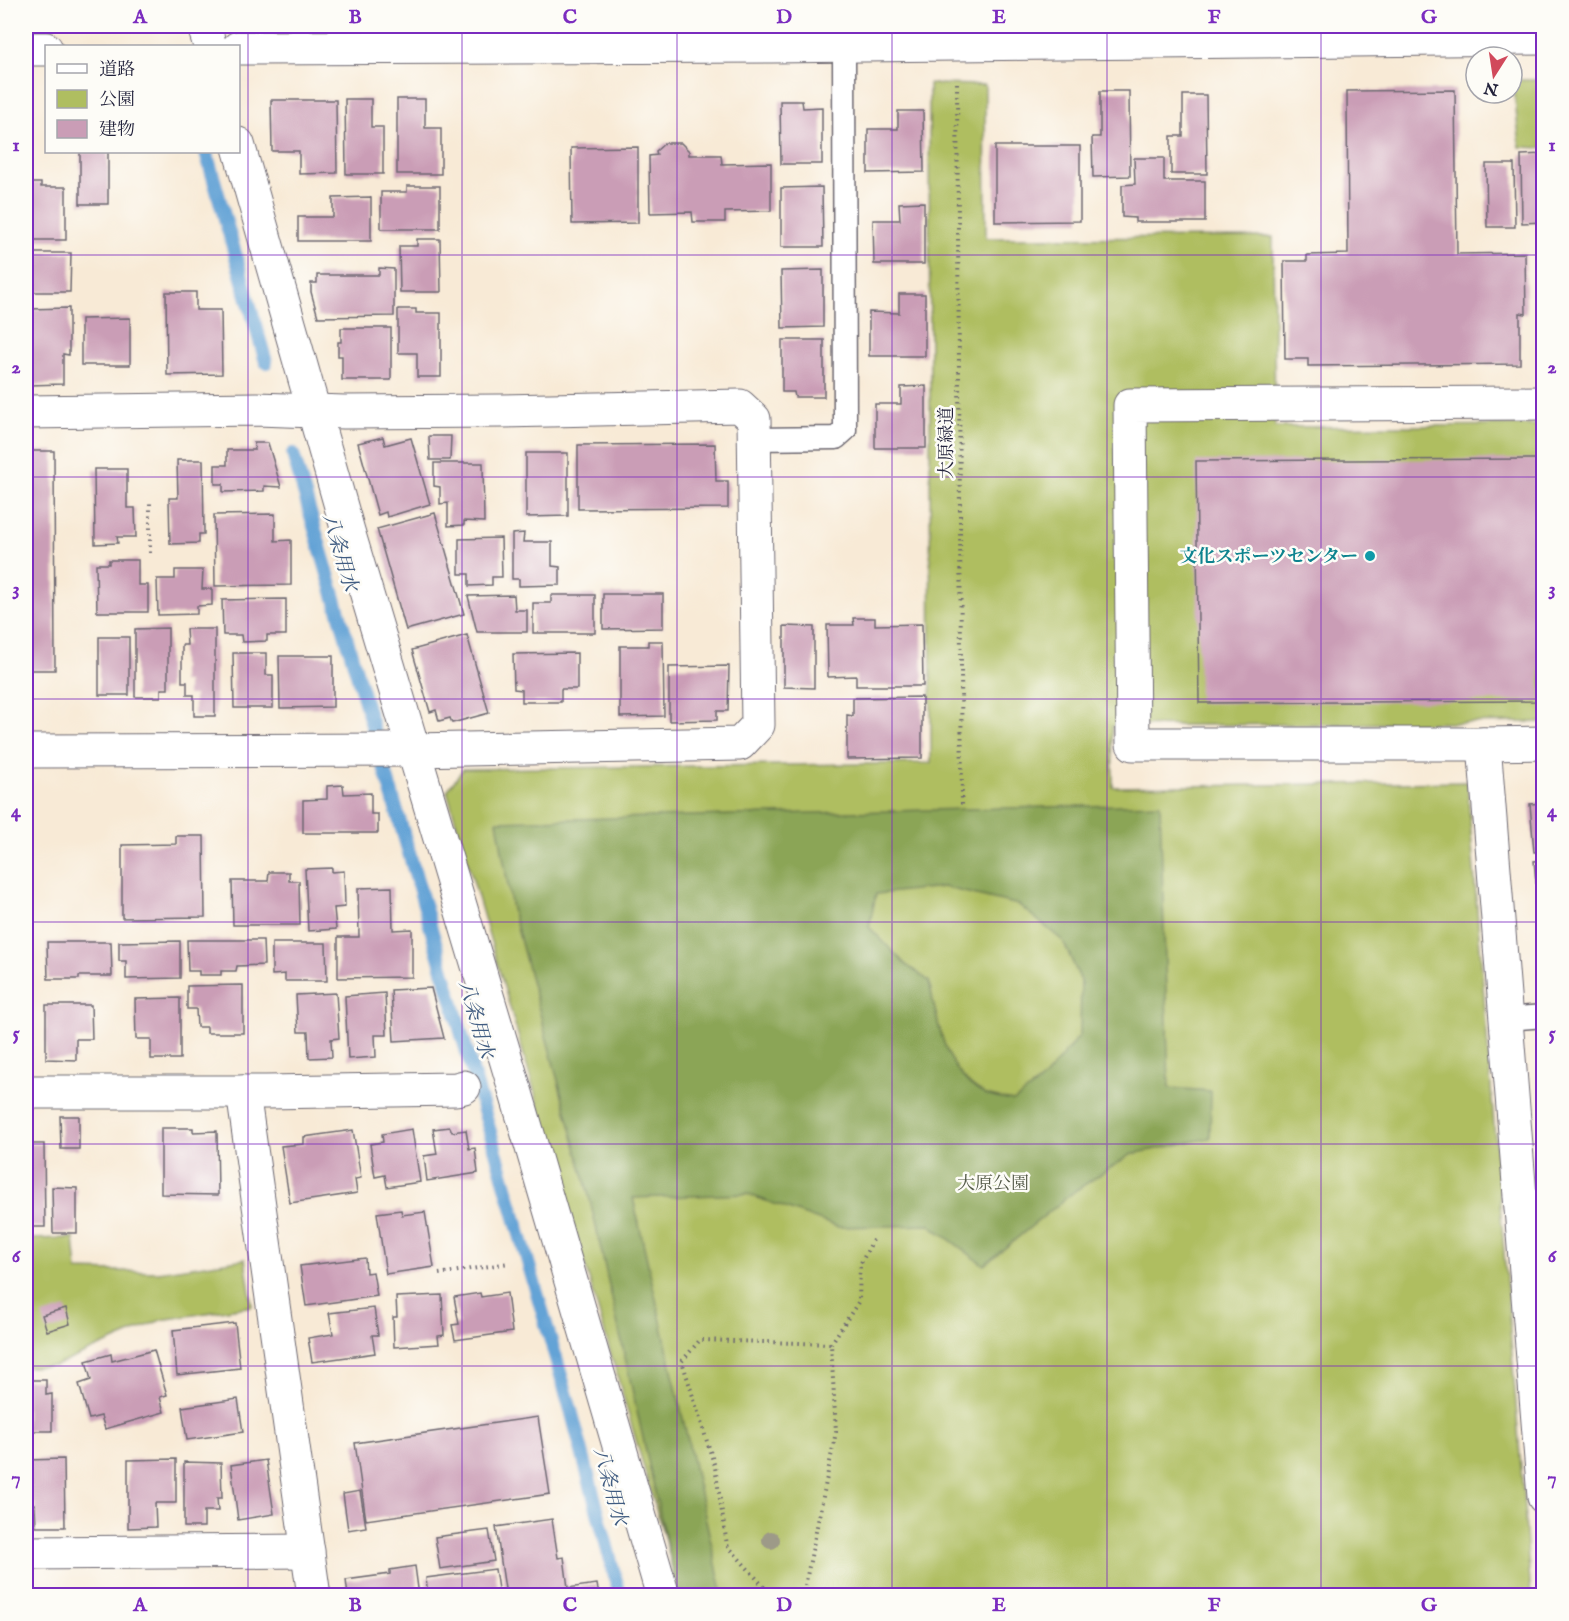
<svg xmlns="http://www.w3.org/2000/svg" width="1569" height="1621" viewBox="0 0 1569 1621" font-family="'IM FELL English','Noto Serif JP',serif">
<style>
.green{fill:#afbe60;stroke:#68704e;stroke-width:1.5}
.forest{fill:#8ba556;stroke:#566448;stroke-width:1.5;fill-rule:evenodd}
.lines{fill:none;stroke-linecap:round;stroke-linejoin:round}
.stream{stroke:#64a3d6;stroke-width:14}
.building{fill:#ca9db6}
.service-casing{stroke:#6d6871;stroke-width:25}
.minor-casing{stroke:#6d6871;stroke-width:35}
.tertiary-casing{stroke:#6d6871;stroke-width:35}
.path{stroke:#6d6871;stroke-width:4;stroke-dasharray:1.5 4.5;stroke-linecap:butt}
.service{stroke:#fff;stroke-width:22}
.minor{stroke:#fff;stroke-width:33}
.tertiary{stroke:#fff;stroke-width:33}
.tree{fill:#9d9a88}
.grid{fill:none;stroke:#7b2cbf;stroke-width:1.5;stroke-opacity:0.55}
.culture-dot{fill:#0f9aa8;stroke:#fdfcf7;stroke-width:2}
.labels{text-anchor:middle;stroke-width:5;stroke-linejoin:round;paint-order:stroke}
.street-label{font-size:18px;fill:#22223b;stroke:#fdfcf7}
.culture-label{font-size:18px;font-weight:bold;fill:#0d838f;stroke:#fdfcf7;text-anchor:end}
.park-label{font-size:18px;fill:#535948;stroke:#fdfcf7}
.water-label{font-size:20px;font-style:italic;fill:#405c81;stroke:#fdfcf7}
.neatline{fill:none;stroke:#7b2cbf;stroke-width:2}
.grid-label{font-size:20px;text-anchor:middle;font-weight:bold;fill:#7b2cbf}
</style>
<rect width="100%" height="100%" fill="#fdfcf7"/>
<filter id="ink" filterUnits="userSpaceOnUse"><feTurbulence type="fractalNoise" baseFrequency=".0167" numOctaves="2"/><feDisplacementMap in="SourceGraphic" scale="12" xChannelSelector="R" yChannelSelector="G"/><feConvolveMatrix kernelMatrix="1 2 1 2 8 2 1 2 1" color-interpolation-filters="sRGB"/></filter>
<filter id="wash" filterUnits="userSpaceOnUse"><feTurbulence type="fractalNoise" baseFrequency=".008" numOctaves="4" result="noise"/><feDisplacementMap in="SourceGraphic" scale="24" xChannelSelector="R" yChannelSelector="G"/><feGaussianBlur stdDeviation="1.35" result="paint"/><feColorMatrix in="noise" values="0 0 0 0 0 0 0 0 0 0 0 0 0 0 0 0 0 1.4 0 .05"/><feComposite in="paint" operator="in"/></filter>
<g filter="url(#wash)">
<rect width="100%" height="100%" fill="#f8ead6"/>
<g class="green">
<polygon points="1513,80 1543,80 1543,148 1520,147"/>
<polygon points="929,84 985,85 986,238 1273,237 1275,427 1543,425 1543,722 1112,726 1113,787 1467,782 1531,1595 681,1595 447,791 463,769 931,763"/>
<polygon points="74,1238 77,1270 158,1272 245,1259 252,1306 161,1320 55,1366 26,1367 26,1239"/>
</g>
<path class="forest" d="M 1160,804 L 1169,1088 L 1211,1091 L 1210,1138 L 1132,1154 L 1076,1190 L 984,1265 L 930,1225 L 838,1227 L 747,1194 L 633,1198 L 723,1595 L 678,1595 L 590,1200 L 512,909 L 497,821 ZM 943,887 L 1019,905 L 1063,941 L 1081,981 L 1080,1035 L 1042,1080 L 1014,1101 C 1004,1099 991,1098 982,1093 C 944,1072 937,1020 929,981 L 905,964 L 869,927 L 876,894 Z"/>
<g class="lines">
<g class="stream">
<polyline points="206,152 266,362"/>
<polyline points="293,454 571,1410 620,1596"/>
</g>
</g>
<g id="blocks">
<g class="building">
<polygon points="1455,90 1457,254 1525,253 1526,314 1520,313 1520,364 1308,366 1308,359 1285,359 1284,261 1307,261 1307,255 1348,254 1347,91"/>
<polygon points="1100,91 1129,91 1130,176 1093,177 1092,137 1100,137"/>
<polygon points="1183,95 1206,95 1207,174 1171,174 1171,136 1183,136"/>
<polygon points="345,99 371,99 371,127 383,127 383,174 346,174"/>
<polygon points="397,99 425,99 425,128 441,128 441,174 397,174"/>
<polygon points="271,100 336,100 337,173 299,174 299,151 272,151"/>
<polygon points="780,101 802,101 803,108 822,107 822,164 781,164"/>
<polygon points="898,111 923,111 924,172 868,173 868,129 898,129"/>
<polygon points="665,143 681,143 689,151 689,155 721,155 722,164 771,163 771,211 725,212 725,222 693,222 692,212 650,213 649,156 657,155 656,151"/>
<polygon points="995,146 1080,146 1080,221 995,222"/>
<polygon points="638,147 638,223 572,224 571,148"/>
<rect x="80" y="152" width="28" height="52"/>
<polygon points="1544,154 1544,222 1522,223 1521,155"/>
<polygon points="1134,158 1164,158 1164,181 1205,181 1205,222 1135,222 1135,218 1122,217 1122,185 1135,184"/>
<polygon points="1486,164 1514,164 1515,227 1487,227"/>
<polygon points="26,183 41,183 41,187 66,187 66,240 26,240"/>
<polygon points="407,186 440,186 440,229 381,229 381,192 407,192"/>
<polygon points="822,187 823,247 781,247 781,188"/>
<polygon points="371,197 371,241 298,241 298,217 333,217 333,198"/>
<polygon points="924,202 924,264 874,264 873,220 900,220 899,203"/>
<polygon points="417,239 440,239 441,292 400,292 399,246 417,246"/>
<polygon points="31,253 71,253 70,292 26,292 26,265 32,265"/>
<polygon points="379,268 394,269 394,316 318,317 311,292 311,283 317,283 317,275 379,275"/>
<polygon points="823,270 823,327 782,328 781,271"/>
<polygon points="166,292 196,292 196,310 221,310 222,374 167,375"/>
<polygon points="899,294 925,294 925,356 869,356 869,312 899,313"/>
<polygon points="69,308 69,355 63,354 63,384 29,385 28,309"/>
<polygon points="398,309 416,309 416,313 441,313 441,377 417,377 417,353 398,353"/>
<polygon points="130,318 130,365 81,365 81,319"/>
<polygon points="341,328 391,328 391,380 342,380 342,356 338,356 338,342 341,342"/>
<polygon points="782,340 824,340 824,397 795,397 794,392 782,392"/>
<polygon points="926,386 926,448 875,448 875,404 901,404 901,387"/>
<polygon points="429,436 451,436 450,460 430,460"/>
<polygon points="383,437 385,445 411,438 430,504 387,517 386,512 378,515 358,443"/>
<polygon points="254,443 268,443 281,487 264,486 264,491 223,492 223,484 215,484 215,465 227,465 227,450 255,450"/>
<polygon points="715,444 716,481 728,481 728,508 578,509 578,445"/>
<polygon points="26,451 54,451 55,670 26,670"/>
<polygon points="526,453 568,453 568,516 526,517"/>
<polygon points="1538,459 1538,472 1544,472 1544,639 1539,639 1540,701 1199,703 1196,461"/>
<polygon points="177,460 203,460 204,534 199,534 199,543 170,544 169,498 178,498"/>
<polygon points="434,463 483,463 484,522 464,521 464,525 448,526 448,503 440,504 440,487 434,486"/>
<polygon points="94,469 127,469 127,508 135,508 136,537 117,537 118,543 95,544"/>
<polygon points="435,513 464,614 406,630 377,529"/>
<polygon points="275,514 275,541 291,540 291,585 215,586 214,515"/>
<polygon points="524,533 523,542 552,542 552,566 560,567 560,585 519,586 519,579 512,579 512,534"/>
<polygon points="501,538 502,577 492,577 492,585 469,586 469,574 459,574 459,539"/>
<polygon points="109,560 138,560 138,585 148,585 148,612 97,612 96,564 109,564"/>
<polygon points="175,570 203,570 202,589 212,589 212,605 197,606 197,614 158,615 157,579 175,579"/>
<polygon points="603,594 663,594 663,628 603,629"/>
<polygon points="514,595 515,610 527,610 527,632 477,632 468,596"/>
<polygon points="551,595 595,595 595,633 533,633 533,603 551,603"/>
<polygon points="286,599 286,635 267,635 267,641 242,642 241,635 223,635 222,600"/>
<polygon points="853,618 875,618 875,625 922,624 923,686 856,686 856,676 828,677 827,625 854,625"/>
<polygon points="784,626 814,627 814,688 784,687"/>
<polygon points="168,628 168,689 161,689 161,697 135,697 135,629"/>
<polygon points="186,629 215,629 215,716 194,716 194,695 187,695 187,682 182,682 182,645 187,645"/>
<polygon points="467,635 489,713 452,723 450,718 439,721 436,710 430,712 412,650"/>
<rect x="99" y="637" width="30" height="58"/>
<polygon points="648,641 663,641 664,716 620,717 620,646 648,646"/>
<polygon points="233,653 266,653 266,675 273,675 273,708 234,708"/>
<polygon points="577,653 577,689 561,689 561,702 522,702 522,690 514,689 513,654"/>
<polygon points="279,656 333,656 333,707 280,708"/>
<polygon points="729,666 728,711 717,711 717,720 669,721 669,667"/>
<polygon points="922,697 922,758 847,759 847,715 853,716 853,698"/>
<polygon points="343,785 344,794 371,793 371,814 378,814 378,833 303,833 303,800 327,799 327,786"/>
<polygon points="1544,803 1544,852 1534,852 1530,804"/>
<polygon points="176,836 204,836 205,917 122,918 122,845 176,844"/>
<polygon points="1544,860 1544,946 1542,946 1534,861"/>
<polygon points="332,868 332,872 344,871 345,907 334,908 336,929 308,931 305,869"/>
<polygon points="269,872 289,872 289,881 299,881 300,925 233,925 232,881 268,881"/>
<polygon points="392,887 393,930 412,929 412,977 338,978 338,937 359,937 358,888"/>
<polygon points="187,940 263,940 264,965 237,966 236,971 221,971 221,975 199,975 199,971 188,971"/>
<polygon points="180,941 180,978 126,979 126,961 119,961 119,942"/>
<polygon points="47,942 111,942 112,976 79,976 79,979 48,979"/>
<polygon points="272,943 326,943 327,981 285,981 285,974 272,975"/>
<polygon points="243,985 243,1033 207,1033 207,1027 197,1027 196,1009 187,1009 187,986"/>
<polygon points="431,988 444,1038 394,1041 391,990"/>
<polygon points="336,993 339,1038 331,1039 332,1057 309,1058 308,1032 298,1032 296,995"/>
<polygon points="385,993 387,1035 375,1035 376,1057 348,1059 345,996"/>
<polygon points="180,998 180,1059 151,1059 151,1039 136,1039 135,999"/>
<polygon points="46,1005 91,1005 92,1039 76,1039 76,1060 46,1059"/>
<polygon points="60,1116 79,1116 79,1149 61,1149"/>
<polygon points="450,1127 452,1132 466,1130 469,1149 475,1148 478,1173 427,1181 424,1156 437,1154 433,1129"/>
<polygon points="161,1128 193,1128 193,1132 217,1131 218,1195 161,1194"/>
<polygon points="412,1129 420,1182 387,1187 385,1175 375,1177 370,1144 383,1142 382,1134"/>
<polygon points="353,1130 361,1178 355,1179 357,1193 290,1203 281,1146 304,1144 304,1137"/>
<polygon points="26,1144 44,1144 45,1227 26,1227"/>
<polygon points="52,1187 77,1188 77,1233 53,1233"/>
<polygon points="401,1210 402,1215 425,1212 434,1267 386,1274 377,1213"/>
<polygon points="365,1258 366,1273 373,1272 377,1296 306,1306 300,1266"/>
<polygon points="480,1293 481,1297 507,1293 512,1332 455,1340 452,1325 459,1324 454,1297"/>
<polygon points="442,1295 444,1335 438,1336 439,1344 394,1347 393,1317 397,1317 396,1297"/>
<polygon points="66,1308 70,1324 47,1331 42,1315"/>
<polygon points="374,1308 378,1335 372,1335 375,1353 312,1362 308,1338 333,1334 329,1313"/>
<polygon points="235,1323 240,1368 177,1375 173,1330"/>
<polygon points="154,1350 167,1395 160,1397 164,1412 105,1429 101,1416 89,1419 79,1384 91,1380 86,1361 111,1354 112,1361"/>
<polygon points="26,1380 46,1380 46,1395 52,1394 52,1431 26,1431"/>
<polygon points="238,1399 243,1432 187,1440 182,1407"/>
<polygon points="538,1417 550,1494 366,1520 355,1443"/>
<polygon points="64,1459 65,1527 36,1527 35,1504 26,1504 26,1460"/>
<polygon points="176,1459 176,1503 155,1503 156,1527 128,1528 128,1460"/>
<polygon points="266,1460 274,1514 238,1520 231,1465"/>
<polygon points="184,1462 221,1463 222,1498 217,1498 218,1511 204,1511 204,1527 184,1527"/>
<polygon points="360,1491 366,1527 348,1530 343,1494"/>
<polygon points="552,1519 558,1558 564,1557 568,1588 597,1584 599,1596 506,1596 496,1527"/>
<polygon points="489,1530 494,1561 440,1569 435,1537"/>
<polygon points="415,1566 419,1596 348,1596 346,1580 390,1574 390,1570"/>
<polygon points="495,1569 499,1596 428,1596 426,1578"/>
</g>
</g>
</g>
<g filter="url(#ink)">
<use href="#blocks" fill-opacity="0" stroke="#6d6871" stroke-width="1.5"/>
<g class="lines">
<g class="service-casing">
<g id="service">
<polyline points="754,439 836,438 845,430 844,45"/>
<polyline points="1506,1019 1544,1016"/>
<polyline points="1520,1208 1544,1206"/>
</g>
</g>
<g class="minor-casing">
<g id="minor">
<polyline points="204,26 210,46"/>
<polyline points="238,144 348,531 511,1076 663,1596"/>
<polyline points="1544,403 1130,405 1133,744 1484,744 1544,743"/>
<polyline points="26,412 257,409 344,412 502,411 740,406 754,419 758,725 740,744 413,750 26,751"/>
<polyline points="1484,744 1544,1497"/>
<polyline points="26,1092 266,1092 456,1089 464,1087"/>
<polyline points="243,1092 314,1596"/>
<polyline points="26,1553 308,1551"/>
</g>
</g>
<g class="tertiary-casing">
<g id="tertiary">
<polyline points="238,48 771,46 1544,38"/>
<polyline points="26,49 46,49"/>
</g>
</g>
<g class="path">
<polyline points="957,83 962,808"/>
<polyline points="150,553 150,499"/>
<polyline points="439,1274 509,1263"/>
<polyline points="831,1344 859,1301 860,1265 875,1236"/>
<polyline points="772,1596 727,1545 715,1467 682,1361 700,1340 831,1344 836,1432 803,1596"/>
</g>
<use href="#service" class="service"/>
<use href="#minor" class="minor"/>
<use href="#tertiary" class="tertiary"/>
</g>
<circle class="tree" cx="771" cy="1540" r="9"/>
</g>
<path class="grid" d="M 248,26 L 248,1596M 462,26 L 462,1596M 677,26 L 677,1596M 892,26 L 892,1596M 1107,26 L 1107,1596M 1321,26 L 1321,1596M 26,255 L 1544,255M 26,477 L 1544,477M 26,699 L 1544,699M 26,922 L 1544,922M 26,1144 L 1544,1144M 26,1366 L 1544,1366"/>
<circle class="culture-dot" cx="1370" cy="556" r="6"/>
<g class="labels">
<g class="street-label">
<text transform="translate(946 443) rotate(-90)" y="6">大原緑道</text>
</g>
<g class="culture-label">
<text x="1358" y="562">文化スポーツセンター</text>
</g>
<g class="park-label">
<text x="993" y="1189">大原公園</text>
</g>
<g class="water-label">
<text transform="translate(341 552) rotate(74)" y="7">八条用水</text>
<text transform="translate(477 1019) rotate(74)" y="7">八条用水</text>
<text transform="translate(611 1486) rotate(75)" y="7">八条用水</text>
</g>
</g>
<rect width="1569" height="1621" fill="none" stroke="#fdfcf7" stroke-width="66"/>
<rect x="45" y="45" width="195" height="108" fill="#fdfcf7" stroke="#a5a5ac" stroke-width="1.5"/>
<rect x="57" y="64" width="30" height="9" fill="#ffffff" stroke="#a5a5ac" stroke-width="1.5"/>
<text x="99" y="75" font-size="18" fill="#22223b">道路</text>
<rect x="57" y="90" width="30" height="18" fill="#afbe60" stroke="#a5a5ac" stroke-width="1.5"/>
<text x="99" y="105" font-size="18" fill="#22223b">公園</text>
<rect x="57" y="120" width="30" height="18" fill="#ca9db6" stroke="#a5a5ac" stroke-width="1.5"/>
<text x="99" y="135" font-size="18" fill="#22223b">建物</text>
<g transform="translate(1494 75) rotate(192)"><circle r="28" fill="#fdfcf7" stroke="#a5a5ac" stroke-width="1.5"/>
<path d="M0-4.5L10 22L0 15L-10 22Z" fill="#d1495b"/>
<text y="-9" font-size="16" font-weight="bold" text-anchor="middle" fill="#22223b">N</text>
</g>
<rect x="33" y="33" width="1503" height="1555" class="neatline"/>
<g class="grid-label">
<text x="140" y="23">A</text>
<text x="355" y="23">B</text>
<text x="570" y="23">C</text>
<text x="784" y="23">D</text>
<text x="999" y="23">E</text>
<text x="1214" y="23">F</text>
<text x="1429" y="23">G</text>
<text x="16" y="151">1</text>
<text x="1552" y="151">1</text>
<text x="16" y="373">2</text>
<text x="1552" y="373">2</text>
<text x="16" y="595">3</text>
<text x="1552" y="595">3</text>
<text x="16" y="817">4</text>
<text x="1552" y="817">4</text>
<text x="16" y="1039">5</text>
<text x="1552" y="1039">5</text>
<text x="16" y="1262">6</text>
<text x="1552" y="1262">6</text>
<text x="16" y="1484">7</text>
<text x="1552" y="1484">7</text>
<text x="140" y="1611">A</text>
<text x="355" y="1611">B</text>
<text x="570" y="1611">C</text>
<text x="784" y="1611">D</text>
<text x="999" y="1611">E</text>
<text x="1214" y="1611">F</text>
<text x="1429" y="1611">G</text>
</g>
</svg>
